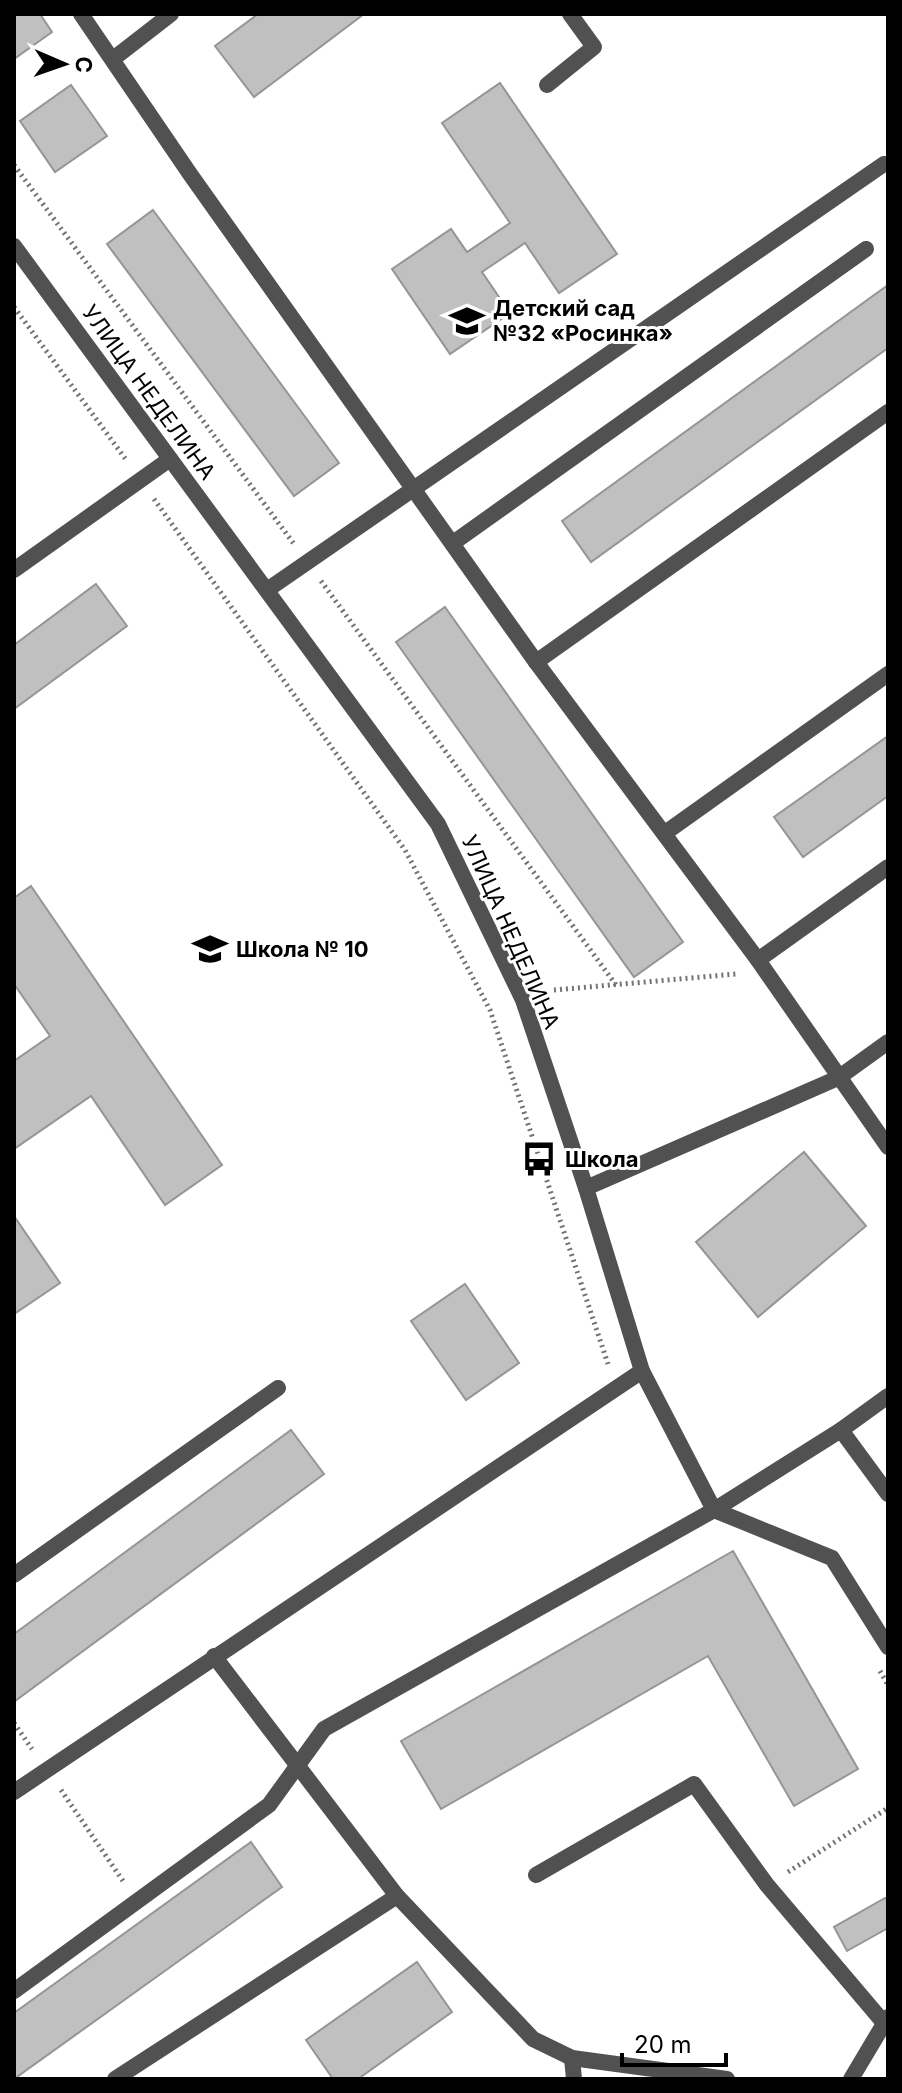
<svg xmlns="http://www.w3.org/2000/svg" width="902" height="2093" viewBox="0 0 902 2093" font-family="Inter,sans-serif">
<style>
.building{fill:#c0c0c0;stroke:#959595;stroke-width:2}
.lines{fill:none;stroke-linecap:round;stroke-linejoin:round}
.path{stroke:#737373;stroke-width:5;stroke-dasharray:2 4;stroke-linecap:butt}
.service{stroke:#515151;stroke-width:16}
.minor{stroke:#515151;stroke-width:16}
.tertiary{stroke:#515151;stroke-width:16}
.labels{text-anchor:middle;stroke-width:6;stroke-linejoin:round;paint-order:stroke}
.poi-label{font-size:22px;font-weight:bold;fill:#000;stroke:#fff;text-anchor:start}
.street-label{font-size:22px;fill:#000;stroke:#fff}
</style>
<rect width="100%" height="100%" fill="#fff"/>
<g class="building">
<polygon points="14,14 40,14 52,32 14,59"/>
<polygon points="258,14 364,14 254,97 215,46"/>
<polygon points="500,83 617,254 559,293 525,243 482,272 510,313 450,354 392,269 451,229 467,252 510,223 442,123"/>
<polygon points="71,85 107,136 55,172 20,121"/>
<polygon points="153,210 339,463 294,496 107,244"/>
<polygon points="888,285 888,348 591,562 562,521"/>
<polygon points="96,584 127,626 14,709 14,645"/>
<polygon points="445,607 683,942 634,977 396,642"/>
<polygon points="888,736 888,796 803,857 774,817"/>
<polygon points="31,886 222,1165 165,1205 91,1096 14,1149 14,1061 50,1036 14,984 14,898"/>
<polygon points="804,1152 866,1226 758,1317 696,1242"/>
<polygon points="14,1216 60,1283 14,1314"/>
<polygon points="465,1284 519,1363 466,1400 411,1321"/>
<polygon points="291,1430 324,1474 15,1701 14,1634"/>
<polygon points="733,1551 858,1769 794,1806 708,1656 441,1809 401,1741"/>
<polygon points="251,1842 282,1887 14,2079 14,2013"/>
<polygon points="885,1898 888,1902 888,1928 847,1951 834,1927"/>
<polygon points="417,1962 452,2012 358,2079 333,2079 306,2040"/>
</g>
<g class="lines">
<g class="path">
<polyline points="14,165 294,544"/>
<polyline points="14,307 127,461"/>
<polyline points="154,499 405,850 490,1010 608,1364"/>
<polyline points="321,581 616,985"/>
<polyline points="554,990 736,974"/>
<polyline points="880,1671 888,1685"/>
<polyline points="14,1723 32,1749"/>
<polyline points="61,1790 123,1881"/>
<polyline points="788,1872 888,1808"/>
</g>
<g class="service">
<polyline points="81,14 190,174 536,662 758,960 888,1147"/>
<polyline points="113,59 171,14"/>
<polyline points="547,85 594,47 570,14"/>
<polyline points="453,543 866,249"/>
<polyline points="14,570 170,459"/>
<polyline points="267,590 884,164 888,164"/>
<polyline points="536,662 888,412"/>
<polyline points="665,833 888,674"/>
<polyline points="758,960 888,867"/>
<polyline points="586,1188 838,1078 888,1042"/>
<polyline points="841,1430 888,1494"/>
<polyline points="14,1575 278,1388"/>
<polyline points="214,1656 397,1896 533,2039 572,2058 727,2079"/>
<polyline points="536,1875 694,1784 767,1885 884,2023"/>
<polyline points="14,1991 269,1805 324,1729 714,1510 841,1430 888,1396"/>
<polyline points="572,2058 574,2079"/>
<polyline points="115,2079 397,1896"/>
<polyline points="851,2079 888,2017"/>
</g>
<polyline class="minor" points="14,1792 642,1371 714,1510 832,1558 888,1647"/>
<polyline class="tertiary" points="14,246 438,824 523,1000 586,1188 642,1371"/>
</g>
<defs>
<g id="school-bare" transform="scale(2.76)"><path d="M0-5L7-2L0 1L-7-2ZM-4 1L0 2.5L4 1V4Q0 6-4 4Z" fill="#000" stroke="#fff" stroke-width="2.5" paint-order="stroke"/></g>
<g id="bus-bare" transform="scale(2.76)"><path d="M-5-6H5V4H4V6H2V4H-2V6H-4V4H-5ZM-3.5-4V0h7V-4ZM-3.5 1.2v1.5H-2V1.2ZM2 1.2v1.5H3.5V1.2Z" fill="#000" stroke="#fff" stroke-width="2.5" paint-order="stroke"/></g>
</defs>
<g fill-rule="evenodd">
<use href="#school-bare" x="467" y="321"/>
<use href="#school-bare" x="210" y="949"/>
<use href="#bus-bare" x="539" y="1159"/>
</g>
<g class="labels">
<g class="poi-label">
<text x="493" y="316">Детский сад<tspan x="493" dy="25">№32 «Росинка»</tspan></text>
<text x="236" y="957">Школа № 10</text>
<text x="565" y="1167">Школа</text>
</g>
<g class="street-label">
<text transform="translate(149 392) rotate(54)" y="8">УЛИЦА НЕДЕЛИНА</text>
<text transform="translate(511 932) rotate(66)" y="8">УЛИЦА НЕДЕЛИНА</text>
</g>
</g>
<rect width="902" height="2093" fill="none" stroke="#000000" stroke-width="32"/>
<g transform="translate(64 64) rotate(92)" stroke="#ffffff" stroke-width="6" paint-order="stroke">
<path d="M0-6L14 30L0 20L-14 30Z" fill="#000000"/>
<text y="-12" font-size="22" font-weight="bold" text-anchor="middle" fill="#000000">С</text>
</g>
<path d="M622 2053v12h104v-12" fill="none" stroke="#000000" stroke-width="4"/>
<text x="634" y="2053" font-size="24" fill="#000000" stroke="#ffffff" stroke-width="6" paint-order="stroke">20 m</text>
</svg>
